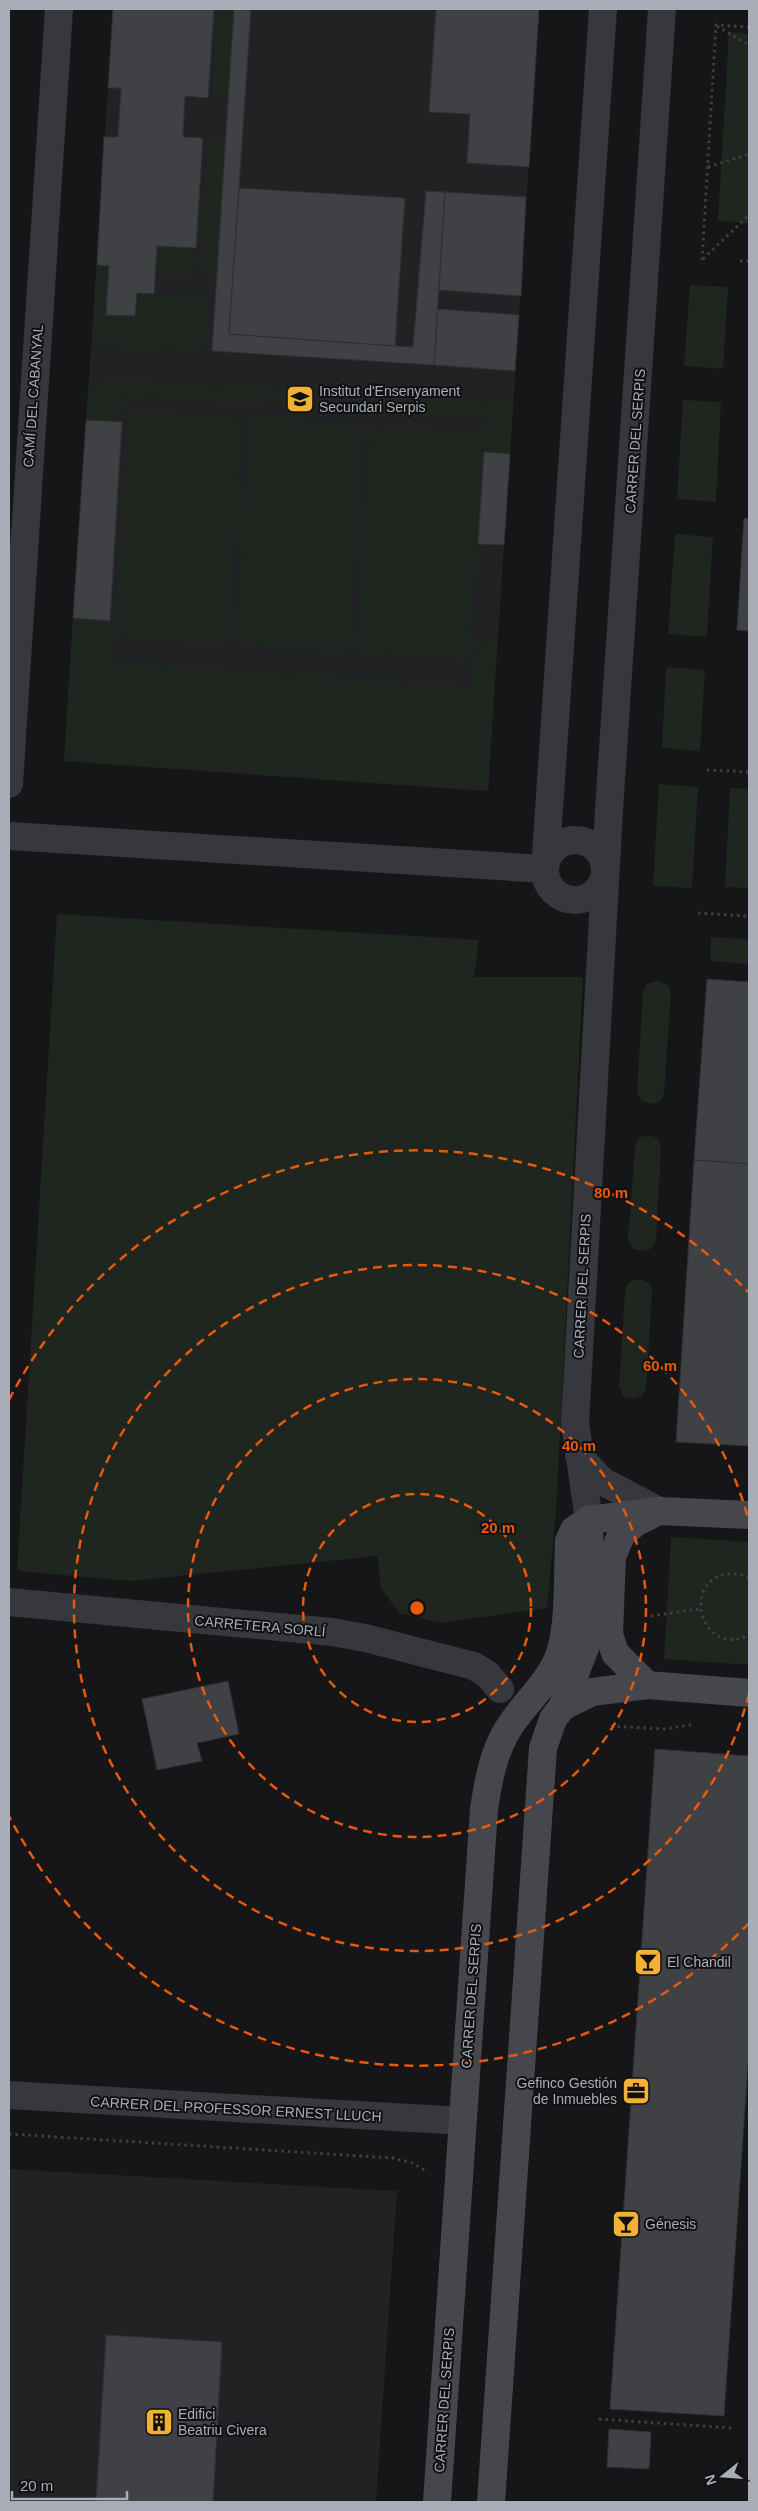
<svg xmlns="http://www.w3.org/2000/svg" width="758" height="2511" viewBox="0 0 758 2511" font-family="Helvetica,sans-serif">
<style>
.built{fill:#222225}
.green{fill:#1e261f}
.building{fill:#404145;stroke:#303034}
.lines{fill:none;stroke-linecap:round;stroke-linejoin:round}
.path{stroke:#3d3f44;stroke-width:3;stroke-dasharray:2.5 4;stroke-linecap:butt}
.street{stroke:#37383d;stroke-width:28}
.secondary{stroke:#45474d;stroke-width:28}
.ring{fill:none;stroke:#e8590c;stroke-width:2.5;stroke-dasharray:9 6}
.labels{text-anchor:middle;stroke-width:4;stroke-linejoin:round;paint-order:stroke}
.poi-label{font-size:14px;fill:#a8adb8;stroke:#111113;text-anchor:start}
.street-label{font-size:14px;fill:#a8adb8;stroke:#111113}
.centre{fill:#e8590c;stroke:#111113;stroke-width:2.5}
.ring-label{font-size:15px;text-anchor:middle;font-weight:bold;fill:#e8590c;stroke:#111113;stroke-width:4;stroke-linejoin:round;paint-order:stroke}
</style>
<rect width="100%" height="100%" fill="#161618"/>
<g class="built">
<polygon points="113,9 539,9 488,791 64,761"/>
<polygon points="9,2169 397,2191 376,2502 9,2502"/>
</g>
<g class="green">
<polygon points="218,9 234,9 228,98 212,97"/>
<polygon points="729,32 749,34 749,223 718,221"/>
<polygon points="208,139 225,141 216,280 200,279"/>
<polygon points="157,246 196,248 194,278 155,276"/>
<polygon points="97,265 109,266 106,315 135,316 137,293 206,297 202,353 92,345"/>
<polygon points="690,285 728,287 723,369 684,366"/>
<polygon points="89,377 292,390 291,408 124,397 122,422 86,420"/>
<polygon points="316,392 513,403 510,454 484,452 486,419 315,409"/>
<polygon points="683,400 721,402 716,502 677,499"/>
<polygon points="129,410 243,418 228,646 115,638"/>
<polygon points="250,417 364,425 348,653 235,645"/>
<polygon points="370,425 484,432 469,660 356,653"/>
<polygon points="675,534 713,537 707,637 668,634"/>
<polygon points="73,618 110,621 107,661 470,686 474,641 497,642 488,791 64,761"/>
<polygon points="666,667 705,670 700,751 662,748"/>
<polygon points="659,784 698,787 692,888 653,886"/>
<polygon points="730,788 749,789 749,888 725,887"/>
<polygon points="57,914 479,940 474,977 583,977 556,1511 547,1608 440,1623 399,1613 381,1588 377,1556 130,1581 17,1571"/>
<polygon points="711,937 749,939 749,964 710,961"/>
<polygon points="658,981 668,985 671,994 664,1094 660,1102 651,1104 642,1101 637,1092 643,992 647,984"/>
<polygon points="649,1135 659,1139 661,1149 656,1241 651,1249 642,1251 633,1249 628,1239 635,1146 638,1138"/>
<polygon points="640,1279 650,1283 652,1293 646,1389 642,1396 633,1399 624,1397 619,1387 625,1291 629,1282"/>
<polygon points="671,1537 749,1542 749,1665 664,1659"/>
</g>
<g class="building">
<polygon points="113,9 214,9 208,98 185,96 183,137 203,138 196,248 157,246 154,294 137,293 135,316 106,315 109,266 97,265 104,137 118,137 121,88 108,88"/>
<polygon points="234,9 251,9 229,334 413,347 426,191 445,192 434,365 212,351"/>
<polygon points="436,9 539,9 529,167 467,163 470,114 429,112"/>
<polygon points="239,188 405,198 395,346 229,334"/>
<polygon points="445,192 526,197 521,296 439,290"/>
<polygon points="438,309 519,315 515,371 434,365"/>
<polygon points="86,420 122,422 110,621 73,618"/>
<polygon points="484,452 510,454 504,545 478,544"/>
<polygon points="744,518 749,519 749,631 737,630"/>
<polygon points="707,979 749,982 749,1164 694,1160"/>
<polygon points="694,1160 749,1164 749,1446 676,1442"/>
<polygon points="228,1681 239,1734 197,1743 202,1761 157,1770 142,1699"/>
<polygon points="655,1749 749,1756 749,2049 724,2416 610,2409"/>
<polygon points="106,2335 222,2342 213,2502 96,2502"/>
<polygon points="609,2429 651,2432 649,2469 607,2467"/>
</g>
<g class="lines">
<g class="path">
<polyline points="717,26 749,45"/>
<polyline points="708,167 749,154"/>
<polyline points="703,259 749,215"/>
<polyline points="702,260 716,25 749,27"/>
<polyline points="740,261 749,261"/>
<polyline points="707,770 749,772"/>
<polyline points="698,913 749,916"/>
<path d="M 749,1578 C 742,1574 734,1573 727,1574 C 680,1582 702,1659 749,1635"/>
<polyline points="651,1616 700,1609"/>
<polyline points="611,1726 664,1729 691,1725"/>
<polyline points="9,2134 393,2158 412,2163 426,2171"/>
<polyline points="599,2419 732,2428"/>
</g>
<g class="street">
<polyline points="9,784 59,9"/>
<polyline points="9,836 545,869 603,9"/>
<circle cx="575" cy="870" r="30"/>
<polyline points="579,1456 602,1481 659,1511"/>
<polyline points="589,1520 575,1423 609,810 662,9"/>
<polyline points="9,1602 332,1632 365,1638 474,1666 487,1674 500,1689"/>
<polyline points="9,2095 462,2121"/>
</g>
<g class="secondary">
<polyline points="647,1685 615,1653 609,1634 612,1557 621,1535 635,1523 651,1515"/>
<polyline points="562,1707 592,1692 647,1685 749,1693"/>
<path d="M 437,2502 L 484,1809 C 488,1783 492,1759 504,1736 C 517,1710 542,1691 555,1665 C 571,1636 567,1575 569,1541 L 574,1530 L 589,1520 L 659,1511 L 749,1515"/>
<polyline points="491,2502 543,1748 553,1719 562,1707 585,1648 590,1593 589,1520"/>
</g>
</g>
<g class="ring">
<circle cx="417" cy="1608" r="114"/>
<circle cx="417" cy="1608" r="229"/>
<path d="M749 1694A343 343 0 1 1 749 1522"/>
<path d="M749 1923A458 458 0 0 1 9 1816M9 1400A458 458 0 0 1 749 1293"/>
</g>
<defs>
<g id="school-square" transform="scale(1.4375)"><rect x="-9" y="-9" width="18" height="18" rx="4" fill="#f2b134" stroke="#111113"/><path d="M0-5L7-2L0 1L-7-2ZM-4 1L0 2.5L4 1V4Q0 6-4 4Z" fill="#111"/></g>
<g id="bar-square" transform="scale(1.4375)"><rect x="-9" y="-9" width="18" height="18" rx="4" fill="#f2b134" stroke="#111113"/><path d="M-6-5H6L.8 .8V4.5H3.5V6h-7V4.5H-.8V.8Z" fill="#111"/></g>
<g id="office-square" transform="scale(1.4375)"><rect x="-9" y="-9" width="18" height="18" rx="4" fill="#f2b134" stroke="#111113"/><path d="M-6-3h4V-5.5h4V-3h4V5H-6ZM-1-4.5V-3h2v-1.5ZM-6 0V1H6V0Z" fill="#111"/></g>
<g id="building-square" transform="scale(1.4375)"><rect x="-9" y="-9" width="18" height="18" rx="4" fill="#f2b134" stroke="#111113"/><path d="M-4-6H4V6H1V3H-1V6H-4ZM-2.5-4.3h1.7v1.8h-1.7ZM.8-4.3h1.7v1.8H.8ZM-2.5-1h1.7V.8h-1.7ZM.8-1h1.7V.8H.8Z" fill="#111"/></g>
</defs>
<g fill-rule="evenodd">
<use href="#school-square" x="300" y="399"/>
<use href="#bar-square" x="648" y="1962"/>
<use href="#office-square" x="636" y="2091"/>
<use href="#bar-square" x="626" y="2224"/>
<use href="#building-square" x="159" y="2422"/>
</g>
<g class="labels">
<g class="poi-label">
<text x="319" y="396">Institut d'Ensenyament<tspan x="319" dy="16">Secundari Serpis</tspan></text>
<text x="667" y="1967">El Chandil</text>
<text x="617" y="2088" text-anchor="end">Gefinco Gestión<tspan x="617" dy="16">de Inmuebles</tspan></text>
<text x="645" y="2229">Génesis</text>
<text x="178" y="2419">Edifici<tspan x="178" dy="16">Beatriu Civera</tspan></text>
</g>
<g class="street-label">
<text transform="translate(33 396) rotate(-86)" y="5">CAMÍ DEL CABANYAL</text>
<text transform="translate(635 441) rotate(-86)" y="5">CARRER DEL SERPIS</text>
<text transform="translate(582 1286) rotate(-87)" y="5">CARRER DEL SERPIS</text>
<text transform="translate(260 1626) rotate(5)" y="5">CARRETERA SORLÍ</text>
<text transform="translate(471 1996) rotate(-86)" y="5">CARRER DEL SERPIS</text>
<text transform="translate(236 2109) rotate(3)" y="5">CARRER DEL PROFESSOR ERNEST LLUCH</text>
<text transform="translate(444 2400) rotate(-86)" y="5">CARRER DEL SERPIS</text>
</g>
</g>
<circle cx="417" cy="1608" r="8" class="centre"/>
<g class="ring-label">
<text x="611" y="1198">80 m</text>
<text x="660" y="1371">60 m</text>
<text x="579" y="1451">40 m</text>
<text x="498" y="1533">20 m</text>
</g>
<rect width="758" height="2511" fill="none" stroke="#a8adb8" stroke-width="20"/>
<g transform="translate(723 2476) rotate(253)" stroke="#111113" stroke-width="4" paint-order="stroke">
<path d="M0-4L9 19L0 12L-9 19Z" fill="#a8adb8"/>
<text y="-8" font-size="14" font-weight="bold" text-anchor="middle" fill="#a8adb8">N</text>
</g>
<path d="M12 2491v8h115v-8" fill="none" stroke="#a8adb8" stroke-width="2.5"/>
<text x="20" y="2491" font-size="15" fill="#a8adb8" stroke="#111113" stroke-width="4" paint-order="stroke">20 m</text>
</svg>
